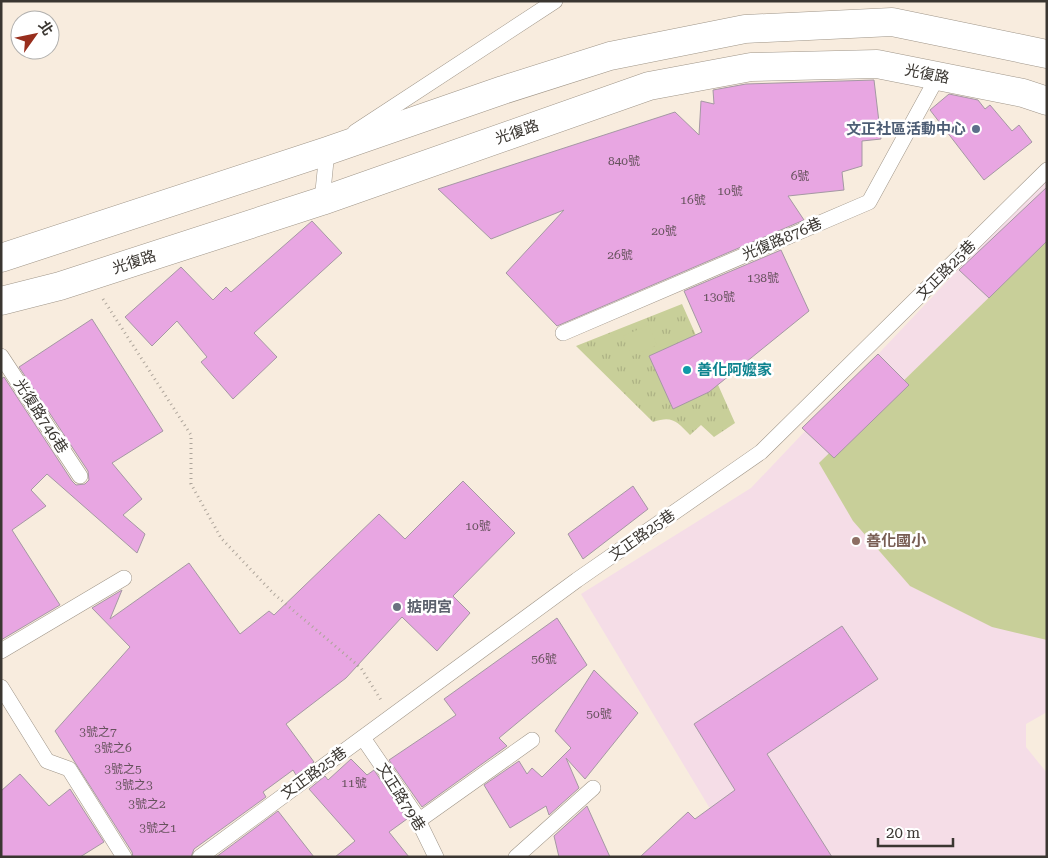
<svg xmlns="http://www.w3.org/2000/svg" width="1048" height="858" viewBox="0 0 1048 858" font-family="'Roboto Serif','Noto Sans TC',serif">
<style>
.education{fill:#f5dde7}
.grass{fill:url(#grass-tufts)}
.green{fill:#c8cf99}
.building{fill:#e8a6e2;stroke:#a598a3}
.lines{fill:none;stroke-linecap:round;stroke-linejoin:round}
.lane-casing{stroke:#9f9588;stroke-width:16}
.street-casing{stroke:#9f9588;stroke-width:29}
.path{stroke:#aea59b;stroke-width:3;stroke-dasharray:1 4;stroke-linecap:butt}
.lane{stroke:#fff;stroke-width:15}
.street{stroke:#fff;stroke-width:28}
.service-dot{fill:#5c6f8a;stroke:#fff;stroke-width:2}
.culture-dot{fill:#0f9aa8;stroke:#fff;stroke-width:2}
.education-dot{fill:#8d6e63;stroke:#fff;stroke-width:2}
.worship-dot{fill:#6b7280;stroke:#fff;stroke-width:2}
.labels{text-anchor:middle;stroke-width:5;stroke-linejoin:round;paint-order:stroke}
.number-label{font-size:12px;fill:#66525d}
.street-label{font-size:15px;fill:#3a3631;stroke:#fff}
.service-label{font-size:15px;font-weight:bold;fill:#4e5e75;stroke:#fff;text-anchor:end}
.culture-label{font-size:15px;font-weight:bold;fill:#0d838f;stroke:#fff;text-anchor:start}
.education-label{font-size:15px;font-weight:bold;fill:#785e54;stroke:#fff;text-anchor:start}
.worship-label{font-size:15px;font-weight:bold;fill:#5b616d;stroke:#fff;text-anchor:start}
</style>
<defs>
<pattern id="grass-tufts" width="24" height="20" patternUnits="userSpaceOnUse" patternTransform="scale(1.25)"><rect width="24" height="20" fill="#c8cf99"/><path d="M3 7l-1-3M5 7V3M7 7l1-3M15 17l-1-3M17 17v-4M19 17l1-3" fill="none" stroke="#adb284"/></pattern>
</defs>
<rect width="100%" height="100%" fill="#f8ecde"/>
<polygon class="education" points="1047,176 1047,712 1026,724 1026,747 1047,773 1047,857 739,857 581,594 751,488"/>
<path class="grass" d="M 682,304 L 735,423 L 714,437 L 701,425 L 690,435 C 677,422 673,415 653,422 L 576,346 Z"/>
<g class="green">
<polygon points="1047,241 1047,640 992,627 910,586 853,521 819,463"/>
<polygon points="649,325 657,345 632,356 623,336"/>
</g>
<g class="building">
<polygon points="874,80 881,139 862,141 862,166 842,172 844,190 788,196 804,220 557,326 506,273 564,210 491,239 438,189 675,112 699,135 701,101 714,104 713,90 746,84"/>
<polygon points="949,94 978,100 985,109 990,105 1012,131 1019,125 1032,142 984,180 930,110"/>
<polygon points="1047,187 1047,241 989,298 959,270"/>
<polygon points="312,221 342,253 254,333 277,357 233,399 201,362 207,357 177,321 152,346 125,317 181,267 213,300 226,287 231,292"/>
<polygon points="781,250 809,311 709,392 673,409 649,356 702,332 684,291"/>
<polygon points="92,319 163,431 112,463 142,499 123,515 145,534 137,553 47,474 31,490 46,506 12,530 60,605 1,640 1,379 4,377 72,481 76,485 85,484 89,480 88,471 19,367"/>
<polygon points="878,354 909,385 834,458 802,428"/>
<polygon points="463,481 515,533 453,596 470,613 437,651 402,617 346,678 286,724 314,762 296,775 293,770 263,792 266,797 194,849 191,857 133,857 132,852 55,731 130,647 92,608 122,590 110,619 189,563 240,634 269,611 274,615 379,514 405,539"/>
<polygon points="633,486 648,509 583,559 568,534"/>
<polygon points="557,618 587,665 499,738 507,746 422,807 389,760 456,715 444,699"/>
<polygon points="842,626 878,679 767,754 832,857 640,857 688,812 695,819 735,790 694,724"/>
<polygon points="594,670 638,713 585,779 566,758 579,788 549,815 546,806 510,828 484,785 519,761 527,774 532,768 542,777 571,748 555,731"/>
<polygon points="351,759 367,775 374,770 407,819 389,832 409,857 335,857 355,841 309,789 325,776 328,780"/>
<polygon points="20,774 49,806 70,789 104,842 80,857 1,857 1,791"/>
<polygon points="587,806 610,857 559,857 554,836"/>
<polygon points="278,811 314,857 216,857"/>
</g>
<g class="lines">
<g class="lane-casing">
<g id="lane">
<polyline points="355,132 555,1"/>
<polyline points="322,201 327,151 332,148"/>
<polyline points="563,333 869,202 938,76"/>
<polyline points="1,356 80,476"/>
<polyline points="1,651 124,578"/>
<polyline points="1,687 47,761 69,769 124,857"/>
<polyline points="363,738 415,814 436,857"/>
<polyline points="418,821 532,740"/>
<polyline points="200,857 577,580 761,452 1047,170"/>
<polyline points="516,857 593,788"/>
</g>
</g>
<g class="street-casing">
<g id="street">
<polyline points="1,258 327,151 503,90 610,56 745,29 892,22 1047,54"/>
<polyline points="1,301 60,286 322,201 649,86 751,67 877,64 1023,93 1047,101"/>
</g>
</g>
<polyline class="path" points="103,299 191,435 191,484 221,538 274,594 361,668 381,700"/>
<use href="#lane" class="lane"/>
<use href="#street" class="street"/>
</g>
<circle class="service-dot" cx="976" cy="129" r="5"/>
<circle class="culture-dot" cx="687" cy="370" r="5"/>
<circle class="education-dot" cx="856" cy="541" r="5"/>
<circle class="worship-dot" cx="397" cy="607" r="5"/>
<g class="labels">
<g class="number-label">
<text x="624" y="165">840號</text>
<text x="800" y="180">6號</text>
<text x="730" y="195">10號</text>
<text x="693" y="204">16號</text>
<text x="664" y="235">20號</text>
<text x="620" y="259">26號</text>
<text x="763" y="282">138號</text>
<text x="719" y="301">130號</text>
<text x="478" y="530">10號</text>
<text x="544" y="663">56號</text>
<text x="599" y="718">50號</text>
<text x="98" y="736">3號之7</text>
<text x="113" y="752">3號之6</text>
<text x="123" y="773">3號之5</text>
<text x="354" y="787">11號</text>
<text x="134" y="789">3號之3</text>
<text x="147" y="808">3號之2</text>
<text x="158" y="832">3號之1</text>
</g>
<g class="street-label">
<text transform="translate(927 74) rotate(11)" y="5">光復路</text>
<text transform="translate(517 132) rotate(-19)" y="5">光復路</text>
<text transform="translate(782 239) rotate(-23)" y="5">光復路876巷</text>
<text transform="translate(134 262) rotate(-18)" y="5">光復路</text>
<text transform="translate(946 270) rotate(-45)" y="5">文正路25巷</text>
<text transform="translate(41 416) rotate(57)" y="5">光復路746巷</text>
<text transform="translate(642 535) rotate(-35)" y="5">文正路25巷</text>
<text transform="translate(314 773) rotate(-36)" y="5">文正路25巷</text>
<text transform="translate(401 797) rotate(58)" y="5">文正路79巷</text>
</g>
<g class="service-label">
<text x="966" y="134">文正社區活動中心</text>
</g>
<g class="culture-label">
<text x="697" y="375">善化阿嬤家</text>
</g>
<g class="education-label">
<text x="866" y="546">善化國小</text>
</g>
<g class="worship-label">
<text x="407" y="612">掂明宮</text>
</g>
</g>
<rect width="1048" height="858" fill="none" stroke="#3a3631" stroke-width="5"/>
<g transform="translate(35 35) rotate(57)"><circle r="24" fill="#ffffff" stroke="#b0afad"/>
<path d="M0-4L9 19L0 12L-9 19Z" fill="#982e1d"/>
<text y="-8" font-size="14" font-weight="bold" text-anchor="middle" fill="#3a3631">北</text>
</g>
<path d="M878 838v8h75v-8" fill="none" stroke="#3a3631" stroke-width="2.5"/>
<text x="886" y="838" font-size="15" fill="#3a3631" stroke="#ffffff" stroke-width="4" paint-order="stroke">20 m</text>
</svg>
